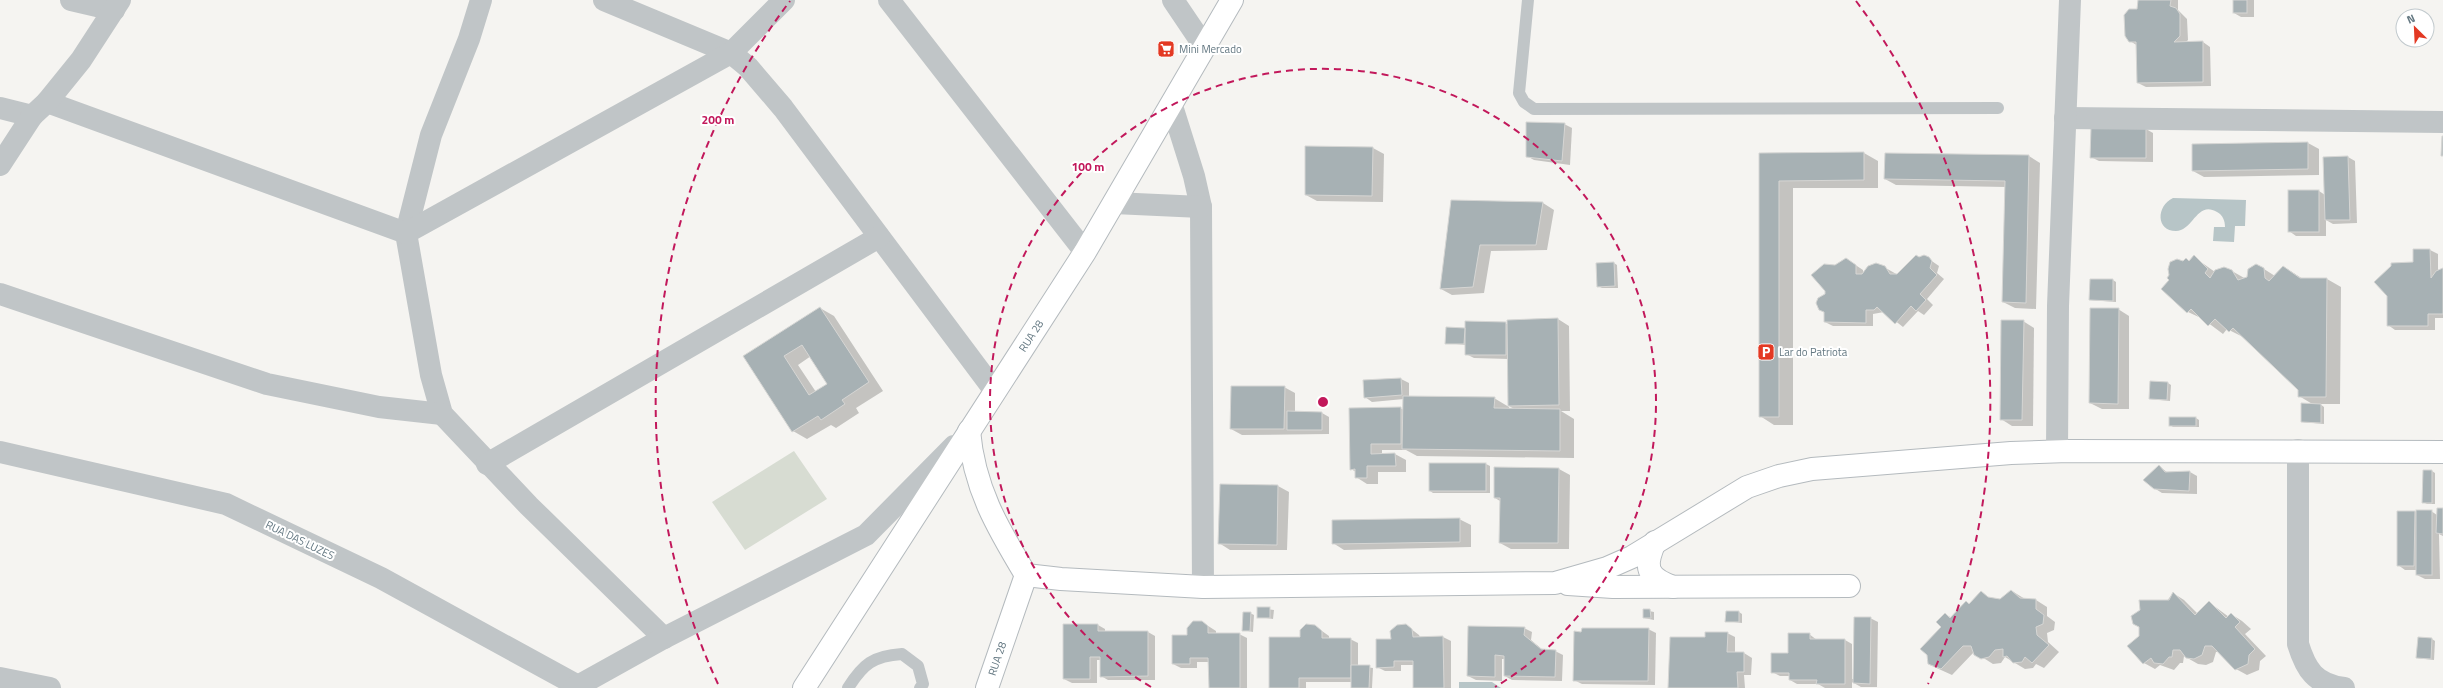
<svg xmlns="http://www.w3.org/2000/svg" width="2443" height="688" viewBox="0 0 2443 688" font-family="'Titillium Web',sans-serif">
<style>
.green{fill:#d7dcd2}
.water{fill:#b7c5c7}
.shadow{fill:#0003;fill-rule:evenodd}
.building{fill:#a7b1b4;stroke:#d6d6d4;fill-rule:evenodd}
.lines{fill:none;stroke-linecap:round;stroke-linejoin:round}
.secondary-casing{stroke:#b4babe;stroke-width:24}
.lane{stroke:#c0c5c7;stroke-width:12}
.street{stroke:#c0c5c7;stroke-width:22}
.secondary{stroke:#fff;stroke-width:22}
.ring{fill:none;stroke:#c2185b;stroke-width:2;stroke-dasharray:7 5}
.labels{text-anchor:middle;stroke-width:4;stroke-linejoin:round;paint-order:stroke}
.poi-label{font-size:11px;fill:#647882;stroke:#fff;text-anchor:start}
.street-label{font-size:11px;fill:#647882;stroke:#fff}
.centre{fill:#c2185b;stroke:#fff;stroke-width:2}
.ring-label{font-size:12px;text-anchor:middle;font-weight:bold;fill:#c2185b;stroke:#fff;stroke-width:4;stroke-linejoin:round;paint-order:stroke}
</style>
<rect width="100%" height="100%" fill="#f5f4f1"/>
<polygon class="green" points="794,451 827,499 745,550 712,502"/>
<g class="water">
<path d="M 2173,198 L 2246,200 L 2245,226 L 2235,226 L 2234,242 L 2213,241 L 2214,227 L 2225,227 C 2225,221 2223,215 2217,212 C 2197,200 2193,231 2176,231 C 2156,231 2156,206 2173,198 Z"/>
<polygon points="1459,682 1492,682 1501,688 1459,688"/>
</g>
<g class="shadow">
<polygon points="2139,0 2178,0 2178,10 2187,19 2188,40 2185,43 2203,42 2210,47 2211,86 2146,87 2138,83 2138,46 2130,41 2138,10"/>
<polygon points="2234,0 2254,0 2254,17 2241,17 2234,13"/>
<polygon points="1564,124 1572,128 1570,165 1534,160 1527,156"/>
<polygon points="2146,129 2153,133 2153,162 2099,161 2091,157"/>
<polygon points="2308,143 2319,149 2319,175 2204,177 2193,171 2193,145"/>
<polygon points="1373,148 1384,154 1383,202 1317,201 1306,195"/>
<polygon points="1864,153 1878,161 1878,188 1793,188 1793,425 1774,425 1760,416 1760,154"/>
<polygon points="2029,156 2040,163 2036,309 2015,308 2003,302 2006,187 1896,185 1885,179"/>
<polygon points="2348,157 2355,161 2357,223 2333,224 2326,220 2326,236 2296,236 2289,231 2319,191 2325,195 2324,158"/>
<polygon points="1452,201 1543,203 1554,210 1547,250 1491,251 1484,293 1452,295 1441,289"/>
<polygon points="2414,250 2430,250 2438,254 2438,272 2443,270 2443,318 2435,318 2435,330 2395,330 2388,325 2414,263"/>
<polygon points="1926,257 1939,266 1937,273 1944,279 1927,299 1933,305 1924,315 1918,311 1903,327 1884,312 1873,314 1873,326 1833,326 1825,322 1825,313 1820,310 1835,266 1854,264 1863,270 1863,274 1884,267 1898,275 1920,258"/>
<polygon points="2194,257 2215,272 2232,271 2246,279 2264,269 2275,276 2284,267 2303,279 2327,279 2341,287 2340,404 2320,404 2324,407 2324,424 2302,422 2314,405 2299,396 2299,389 2245,338 2227,329 2223,334 2203,319 2188,312 2184,262 2186,259 2190,261"/>
<polygon points="1614,263 1617,265 1618,288 1602,288 1598,286"/>
<polygon points="2113,280 2116,282 2116,302 2090,300"/>
<path d="M 820,308 L 834,316 L 883,391 L 856,408 L 859,413 L 836,428 L 831,425 L 807,439 L 793,431 L 745,356 ZM 811,356 L 829,384 L 816,392 L 798,365 Z"/>
<polygon points="2118,309 2129,316 2129,409 2102,409 2090,403"/>
<polygon points="1558,319 1569,326 1570,411 1561,411 1574,419 1574,458 1417,456 1406,450 1382,450 1382,454 1395,454 1406,460 1406,472 1378,472 1378,484 1367,484 1356,477 1356,472 1351,469 1400,408 1404,410 1404,399 1372,402 1365,397 1364,381 1401,379 1409,383 1409,397 1494,398 1509,407 1509,410 1516,410 1509,406 1509,359 1474,358 1466,354 1466,345 1446,343 1464,329 1466,330 1466,322 1508,324"/>
<polygon points="2023,321 2034,328 2033,426 2012,426 2001,419"/>
<polygon points="2168,383 2171,385 2170,401 2150,399"/>
<polygon points="1284,387 1295,393 1295,413 1322,413 1329,417 1329,434 1242,435 1231,429"/>
<polygon points="2196,418 2199,420 2199,427 2173,427 2170,425"/>
<polygon points="1430,464 1486,464 1490,466 1490,493 1433,493 1430,491"/>
<polygon points="2159,466 2168,473 2190,472 2197,476 2197,494 2162,493 2154,488"/>
<polygon points="1559,469 1570,475 1569,549 1511,549 1500,543 1500,501 1495,498"/>
<polygon points="2432,471 2435,473 2435,504 2427,504 2423,502"/>
<polygon points="1278,486 1289,492 1287,550 1230,550 1219,543"/>
<polygon points="2443,509 2443,536 2439,534 2440,579 2425,579 2417,575 2417,570 2405,570 2398,565 2398,512 2431,511 2437,515"/>
<polygon points="1459,519 1471,525 1471,547 1344,550 1333,543"/>
<polygon points="2012,591 2025,599 2036,600 2047,607 2047,616 2055,622 2054,630 2047,633 2048,642 2059,652 2044,668 2036,664 2033,668 2025,669 2005,657 2001,663 1993,664 1974,652 1952,675 1930,665 1927,660 1928,654 1943,627 1945,614 1952,618 1967,602 1970,604 1981,593 1992,599 2000,600"/>
<polygon points="2173,593 2184,600 2198,614 2210,603 2229,617 2231,614 2242,621 2251,629 2245,634 2266,656 2260,661 2259,670 2247,675 2236,669 2219,652 2216,652 2213,662 2206,665 2198,664 2184,656 2183,663 2180,663 2174,670 2160,665 2155,669 2144,663 2140,636"/>
<polygon points="1258,608 1274,610 1273,619 1258,617"/>
<polygon points="1644,610 1654,612 1654,620 1644,618"/>
<polygon points="1739,612 1742,614 1742,623 1726,621"/>
<polygon points="1250,613 1254,615 1253,632 1243,630"/>
<polygon points="1870,618 1878,622 1877,687 1861,687 1852,682 1852,688 1825,688 1818,684 1797,684 1790,680 1790,676 1780,676 1772,672 1809,634 1817,640 1845,640 1852,644 1852,679 1854,679"/>
<polygon points="1202,622 1216,631 1216,634 1239,634 1247,638 1247,688 1210,688 1210,662 1197,662 1197,668 1181,668 1173,664 1188,636"/>
<polygon points="1098,625 1105,629 1105,632 1148,632 1155,636 1155,680 1108,680 1101,676 1101,660 1097,660 1097,683 1072,683 1064,679"/>
<polygon points="1406,625 1419,635 1420,637 1443,637 1451,641 1451,688 1414,688 1414,665 1401,665 1401,671 1385,671 1377,667 1392,640"/>
<polygon points="1315,626 1329,636 1329,639 1350,639 1358,643 1358,666 1373,668 1372,688 1352,688 1352,682 1306,682 1306,688 1270,688 1301,638"/>
<polygon points="1524,628 1532,632 1531,640 1543,650 1555,651 1563,655 1562,681 1512,680 1505,676 1505,659 1502,659 1502,681 1476,680 1468,676"/>
<polygon points="1648,629 1656,633 1655,685 1582,684 1574,680"/>
<polygon points="1727,633 1735,637 1735,653 1744,653 1752,658 1751,675 1744,675 1745,688 1669,688 1706,638"/>
<polygon points="2432,639 2435,641 2434,660 2417,658"/>
</g>
<g class="building">
<polygon points="2138,0 2171,0 2170,6 2176,8 2180,14 2180,36 2174,42 2203,41 2203,82 2137,83 2136,42 2129,42 2125,36 2124,15 2129,9 2137,9"/>
<rect x="2233" y="0" width="14" height="13"/>
<polygon points="1526,122 1565,123 1562,161 1526,157"/>
<polygon points="2091,128 2146,128 2146,158 2090,158"/>
<polygon points="2442,136 2443,136 2443,156 2441,156"/>
<polygon points="2308,142 2308,169 2192,171 2192,144"/>
<polygon points="1305,146 1373,147 1372,196 1305,195"/>
<polygon points="1864,152 1864,180 1779,181 1779,417 1759,417 1759,153"/>
<polygon points="1885,153 2029,155 2026,303 2002,302 2005,181 1884,179"/>
<polygon points="2348,156 2350,220 2325,220 2323,157"/>
<rect x="2288" y="190" width="31" height="42"/>
<polygon points="1451,200 1543,202 1536,245 1480,245 1473,287 1440,289"/>
<polygon points="2413,249 2430,249 2431,278 2436,271 2443,268 2443,314 2428,314 2428,326 2387,326 2387,296 2374,282 2391,266 2391,263 2413,262"/>
<polygon points="1916,255 1919,257 1924,255 1929,257 1932,261 1930,268 1937,275 1920,294 1926,300 1916,311 1911,306 1895,324 1877,307 1874,310 1866,310 1866,323 1824,322 1824,312 1819,310 1816,303 1818,298 1825,294 1825,291 1811,275 1824,264 1835,265 1846,258 1856,265 1856,274 1862,274 1868,266 1876,263 1885,266 1890,274 1897,274"/>
<polygon points="2194,255 2208,269 2205,273 2210,278 2215,270 2224,267 2232,270 2238,280 2247,277 2248,269 2256,264 2264,268 2265,278 2269,281 2283,266 2300,278 2327,278 2326,397 2298,397 2298,390 2233,328 2229,332 2215,319 2208,326 2191,309 2187,313 2161,289 2169,280 2167,278 2169,275 2168,269 2170,262 2177,259 2183,261 2186,258 2189,261"/>
<polygon points="1614,262 1615,286 1597,287 1596,263"/>
<polygon points="2090,279 2113,279 2113,301 2089,300"/>
<path d="M 820,307 L 869,382 L 842,400 L 845,404 L 821,420 L 818,416 L 792,432 L 743,356 ZM 802,345 L 827,384 L 809,395 L 784,356 Z"/>
<polygon points="2090,308 2119,308 2118,404 2089,403"/>
<polygon points="1558,318 1559,405 1508,406 1507,320"/>
<polygon points="2001,320 2024,320 2022,420 2000,420"/>
<polygon points="1465,321 1506,322 1506,355 1465,355"/>
<polygon points="1446,327 1465,328 1464,344 1445,344"/>
<polygon points="1401,378 1402,395 1364,398 1363,380"/>
<polygon points="2150,381 2168,382 2167,400 2149,399"/>
<polygon points="1231,386 1285,386 1284,429 1230,429"/>
<polygon points="1403,396 1495,397 1494,408 1560,409 1560,451 1402,449"/>
<polygon points="2301,403 2321,404 2321,423 2301,422"/>
<polygon points="1401,407 1401,444 1371,444 1371,454 1395,453 1396,466 1367,466 1367,478 1355,478 1355,469 1350,470 1349,408"/>
<polygon points="1287,411 1322,412 1322,430 1287,430"/>
<rect x="2169" y="417" width="27" height="9"/>
<rect x="1429" y="463" width="57" height="28"/>
<polygon points="2159,465 2165,472 2190,471 2189,491 2154,489 2143,480"/>
<polygon points="1494,467 1559,468 1558,543 1499,543 1500,498 1494,498"/>
<polygon points="2423,470 2432,470 2432,503 2422,503"/>
<polygon points="1220,484 1278,485 1277,545 1218,544"/>
<polygon points="2437,508 2443,508 2443,534 2436,533"/>
<rect x="2416" y="510" width="16" height="65"/>
<polygon points="2397,511 2415,511 2414,566 2397,566"/>
<polygon points="1460,518 1460,542 1332,544 1332,520"/>
<polygon points="2011,590 2020,598 2036,599 2036,609 2044,615 2043,624 2036,627 2037,635 2049,645 2032,663 2025,657 2022,662 2013,663 2007,656 2003,657 2003,649 1995,650 1989,657 1981,659 1974,655 1971,646 1963,646 1941,669 1928,664 1927,655 1920,649 1941,627 1936,622 1945,613 1950,618 1966,601 1969,604 1981,591 1988,597 2000,599"/>
<polygon points="2173,592 2195,615 2209,601 2226,618 2231,613 2240,622 2235,627 2255,649 2249,655 2248,664 2235,670 2212,646 2205,646 2202,655 2194,659 2186,658 2180,650 2173,650 2172,657 2169,657 2163,664 2154,663 2151,658 2143,664 2127,646 2139,636 2139,627 2133,624 2131,616 2140,610 2139,600 2169,600"/>
<rect x="1257" y="607" width="13" height="11"/>
<polygon points="1643,609 1650,609 1651,618 1643,618"/>
<polygon points="1726,611 1739,611 1739,622 1725,622"/>
<polygon points="1243,612 1251,612 1250,631 1242,631"/>
<polygon points="1854,617 1871,617 1870,684 1853,683"/>
<polygon points="1193,621 1202,621 1208,626 1208,633 1240,633 1240,688 1209,688 1208,658 1190,658 1190,664 1172,664 1172,635 1187,635 1187,628"/>
<polygon points="1063,624 1098,624 1098,631 1148,631 1148,676 1100,677 1100,657 1090,657 1090,679 1063,679"/>
<polygon points="1306,624 1315,625 1322,631 1322,638 1351,638 1351,678 1299,678 1299,688 1269,688 1269,637 1300,637 1300,630"/>
<polygon points="1406,624 1412,629 1413,637 1443,636 1444,688 1413,688 1413,661 1394,661 1394,667 1376,668 1376,639 1391,639 1390,631 1397,625"/>
<polygon points="1468,626 1525,627 1524,635 1541,649 1556,650 1555,677 1504,676 1504,656 1495,655 1495,677 1467,676"/>
<polygon points="1582,628 1649,628 1648,681 1573,681 1574,631 1581,632"/>
<polygon points="1705,632 1728,632 1727,652 1744,652 1744,672 1737,672 1738,688 1668,688 1670,637 1705,637"/>
<polygon points="1788,633 1810,633 1810,639 1845,639 1845,684 1816,684 1817,680 1789,680 1789,673 1771,673 1771,653 1788,653"/>
<polygon points="2418,637 2432,638 2431,659 2416,658"/>
<polygon points="1351,665 1370,665 1369,688 1351,688"/>
</g>
<g class="lines">
<g class="secondary-casing">
<g id="secondary">
<path d="M 969,431 C 974,488 997,527 1026,575"/>
<path d="M 1655,542 C 1644,567 1646,577 1673,587"/>
<polyline points="1026,575 1061,579 1203,587 1555,583 1607,568 1632,557 1747,487 1779,476 1812,469 2011,453 2068,451 2443,452"/>
<polyline points="1568,584 1613,587 1849,586"/>
<path id="s1" d="M 804,688 L 1085,252 L 1232,0"/>
<path id="s2" d="M 987,688 L 1026,575"/>
</g>
</g>
<g class="lane">
<polyline points="1528,0 1519,93 1524,102 1534,109 1998,108"/>
<path d="M 848,688 C 863,664 873,656 902,654 L 918,666 L 923,684 L 920,688"/>
</g>
<g class="street">
<polyline points="71,0 114,10"/>
<polyline points="481,0 469,39 431,135 406,233 431,375 442,414 529,506 664,638"/>
<polyline points="604,0 731,53 748,67 783,108 994,390"/>
<polyline points="889,0 1085,252"/>
<polyline points="1173,0 1204,46"/>
<polyline points="47,102 406,233 731,53 784,0"/>
<polyline points="1172,106 1194,176 1201,207 1203,587"/>
<polyline points="0,108 32,116"/>
<polyline points="2065,118 2443,122"/>
<polyline points="0,165 32,116 47,102 81,60 120,0"/>
<polyline points="1114,203 1201,207"/>
<polyline points="0,294 267,384 379,407 442,414"/>
<path d="M 2298,450 L 2298,644 C 2306,670 2315,684 2344,688"/>
<polyline points="2057,451 2058,306 2070,0"/>
<polyline points="0,452 226,504 381,578 578,686"/>
<polyline points="487,464 879,237"/>
<polyline points="0,678 50,688"/>
<polyline points="574,688 664,638 866,535 954,446"/>
</g>
<use href="#secondary" class="secondary"/>
</g>
<g class="ring">
<path d="M1151 687A333 333 0 1 1 1495 687"/>
<path d="M718 684A667 667 0 0 1 790 1M1856 1A667 667 0 0 1 1928 684"/>
</g>
<defs>
<g id="supermarket-square" transform="scale(0.9)"><rect x="-9" y="-9" width="18" height="18" rx="4" fill="#e33923" stroke="#fff"/><path d="M-6-5.5h2.5l.6 2H6L4.5 2H-2.5L-4.4-4H-6ZM-1.5 3.2a1.3 1.3 0 1 0 .1 0ZM3 3.2a1.3 1.3 0 1 0 .1 0Z" fill="#fff"/></g>
<g id="parking-square" transform="scale(0.9)"><rect x="-9" y="-9" width="18" height="18" rx="4" fill="#e33923" stroke="#fff"/><path d="M-3.5-5.5H1a3.5 3.5 0 0 1 0 7H-1V5.5H-3.5ZM-1-3.4V-.6H.8a1.4 1.4 0 0 0 0-2.8Z" fill="#fff"/></g>
</defs>
<g fill-rule="evenodd">
<use href="#supermarket-square" x="1166" y="49"/>
<use href="#parking-square" x="1766" y="352"/>
</g>
<g class="labels">
<g class="poi-label">
<text x="1179" y="53">Mini Mercado</text>
<text x="1779" y="356">Lar do Patriota</text>
</g>
<g class="street-label">
<text dy="4" stroke="none"><textPath href="#s1" startOffset="419">RUA 28</textPath></text>
<text transform="translate(300 540) rotate(26)" y="4">RUA DAS LUZES</text>
<text dy="4" stroke="none"><textPath href="#s2" startOffset="31">RUA 28</textPath></text>
</g>
</g>
<circle cx="1323" cy="402" r="6" class="centre"/>
<g class="ring-label">
<text x="718" y="124">200 m</text>
<text x="1088" y="171">100 m</text>
</g>
<g transform="translate(2415 28) rotate(336)"><circle r="19" fill="#ffffff" stroke="#c1c9cd"/>
<path d="M0-3L7 15L0 10L-7 15Z" fill="#e33923"/>
<text y="-6" font-size="11" font-weight="bold" text-anchor="middle" fill="#647882">N</text>
</g>
</svg>
